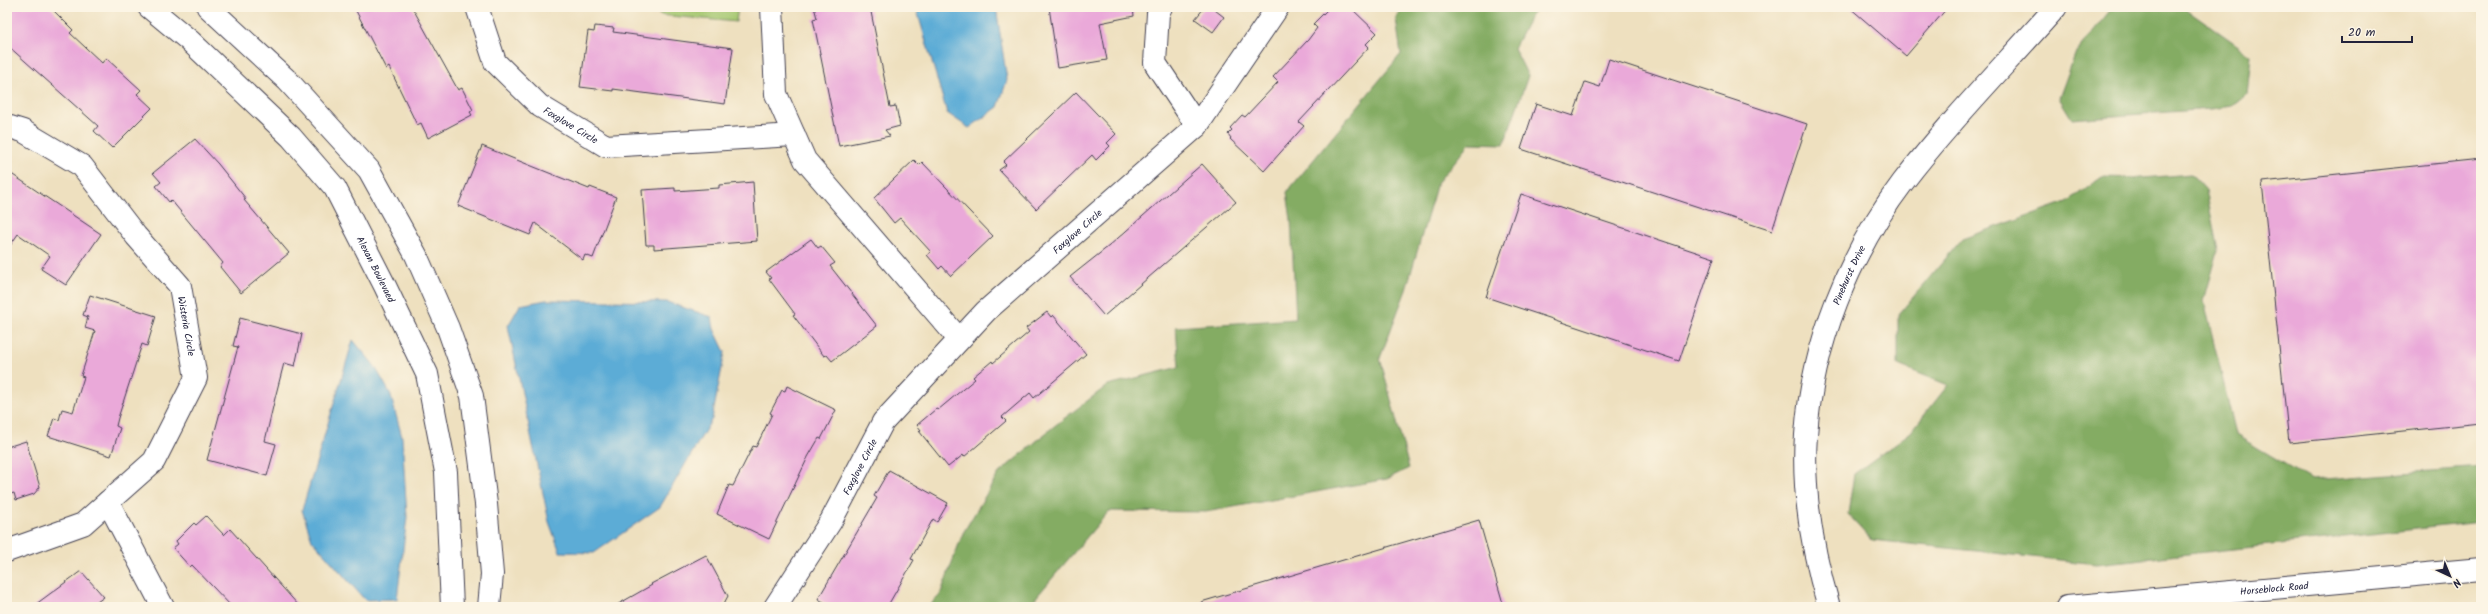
<svg xmlns="http://www.w3.org/2000/svg" width="2488" height="614" viewBox="0 0 2488 614" font-family="Kalam,sans-serif">
<style>
.green{fill:#a6c871;stroke:#647556}
.forest{fill:#84ac63;stroke:#53674f}
.water{fill:#5cacd6;stroke:#3f6788}
.building{fill:#eaa9d9}
.lines{fill:none;stroke-linecap:round;stroke-linejoin:round}
.minor-casing{stroke:#413e4f;stroke-width:24}
.primary-casing{stroke:#413e4f;stroke-width:24}
.minor{stroke:#fff;stroke-width:22}
.primary{stroke:#fff;stroke-width:22}
.labels{text-anchor:middle;stroke-width:3;stroke-linejoin:round;paint-order:stroke}
.street-label{font-size:10px;fill:#22223b;stroke:#fcf5e5}
</style>
<rect width="100%" height="100%" fill="#fcf5e5"/>
<filter id="ink" filterUnits="userSpaceOnUse"><feTurbulence type="fractalNoise" baseFrequency=".025" numOctaves="2"/><feDisplacementMap in="SourceGraphic" scale="8" xChannelSelector="R" yChannelSelector="G"/><feConvolveMatrix kernelMatrix="1 2 1 2 8 2 1 2 1" color-interpolation-filters="sRGB"/></filter>
<filter id="wash" filterUnits="userSpaceOnUse"><feTurbulence type="fractalNoise" baseFrequency=".012" numOctaves="4" result="noise"/><feDisplacementMap in="SourceGraphic" scale="16" xChannelSelector="R" yChannelSelector="G"/><feGaussianBlur stdDeviation="0.9" result="paint"/><feColorMatrix in="noise" values="0 0 0 0 0 0 0 0 0 0 0 0 0 0 0 0 0 1.4 0 .05"/><feComposite in="paint" operator="in"/></filter>
<g filter="url(#wash)">
<rect width="100%" height="100%" fill="#eee0bf"/>
<polygon class="green" points="660,7 738,7 736,22 659,15"/>
<g class="forest">
<polygon points="1403,7 1539,7 1530,17 1514,48 1528,76 1504,144 1470,143 1437,183 1406,290 1380,358 1409,468 1387,479 1206,512 1109,511 1028,607 928,607 940,595 963,533 999,473 1053,427 1108,385 1179,367 1176,327 1296,319 1291,220 1287,192 1401,54 1396,19"/>
<polygon points="2113,7 2184,7 2251,55 2247,95 2232,106 2211,109 2072,119 2059,98 2076,52"/>
<polygon points="2191,174 2206,190 2218,251 2204,301 2236,435 2312,480 2481,467 2481,522 2097,564 1872,540 1848,514 1854,474 1911,432 1948,385 1898,365 1898,315 1962,239 2067,202 2102,177 2143,178"/>
</g>
<g class="water">
<polygon points="916,7 996,7 1007,80 998,107 969,128 947,113"/>
<polygon points="546,300 667,302 712,317 714,329 725,352 712,419 660,507 594,553 560,552 549,522 508,326 520,305"/>
<polygon points="353,340 374,365 390,393 402,437 407,517 397,599 365,600 312,540 302,510"/>
</g>
<g id="blocks">
<g class="building">
<polygon points="7,7 50,7 73,30 70,33 102,63 106,58 141,90 137,94 152,108 112,148 94,131 98,126 7,45"/>
<polygon points="354,7 412,7 458,90 462,88 473,110 470,112 472,115 428,138 421,123 417,125 389,67 386,69"/>
<polygon points="814,7 870,7 890,107 896,106 900,126 885,130 890,136 839,146 813,19 817,18"/>
<polygon points="1049,7 1133,7 1134,16 1100,23 1107,60 1058,68"/>
<polygon points="1205,7 1211,7 1224,17 1213,32 1195,19"/>
<polygon points="1330,7 1350,7 1377,33 1366,44 1369,47 1299,122 1304,126 1264,171 1230,139 1231,138 1228,134 1232,130 1230,128 1242,115 1245,117 1278,82 1273,77 1308,40 1317,28 1313,24"/>
<polygon points="1849,7 1948,7 1906,56"/>
<polygon points="595,26 614,28 613,32 733,48 725,104 613,89 613,91 580,87 588,31 594,32"/>
<polygon points="1609,59 1807,124 1772,231 1521,149 1536,104 1573,116 1585,82 1600,87"/>
<polygon points="1076,92 1116,134 1107,143 1110,146 1096,160 1092,155 1036,209 999,170 1006,165 1003,162"/>
<polygon points="195,139 218,164 246,199 244,200 289,253 241,293 220,267 223,263 171,200 169,202 156,186 161,182 153,173"/>
<polygon points="482,146 589,189 590,187 616,197 593,258 585,255 583,260 535,223 530,235 458,206"/>
<polygon points="2481,159 2481,423 2289,443 2262,182"/>
<polygon points="914,160 919,165 922,162 993,236 951,276 942,266 939,269 927,255 931,252 900,218 894,223 874,198"/>
<polygon points="1202,164 1236,202 1104,316 1070,277 1109,246"/>
<polygon points="7,171 101,234 66,285 41,269 50,256 18,234 7,250"/>
<polygon points="753,182 757,241 654,249 654,245 646,245 642,190 675,188 675,191 719,188 719,185"/>
<polygon points="1521,194 1714,258 1679,361 1486,297"/>
<polygon points="811,239 818,248 821,246 835,263 830,266 877,326 832,361 827,355 824,356 793,315 795,314 769,279 771,278 766,272"/>
<polygon points="90,295 156,316 147,346 142,344 118,418 116,426 120,428 111,456 48,436 54,418 59,420 62,409 73,412 84,377 81,376 95,331 85,328 88,317 83,315"/>
<polygon points="1047,312 1051,317 1053,315 1086,354 1034,398 1030,393 1002,417 1006,421 964,457 963,455 948,467 919,431 921,430 917,425 936,409 938,410 975,379 973,377 992,361 993,363 1029,332 1026,328"/>
<polygon points="240,318 302,334 295,366 284,363 275,398 265,441 276,444 267,476 207,460 238,347 233,346"/>
<polygon points="787,386 836,410 821,439 819,438 808,457 769,539 717,514 729,485 733,486 753,446 756,447 772,414 770,413 782,390 785,391"/>
<polygon points="26,441 40,487 34,494 16,500 14,493 7,495 7,447"/>
<polygon points="889,470 948,503 937,522 933,519 911,559 914,560 887,607 833,607 818,599 877,498 874,496"/>
<polygon points="206,516 224,535 230,529 300,607 232,607 192,565 190,567 173,548 178,544 176,541 194,523 196,525"/>
<polygon points="1479,520 1504,607 1202,607 1201,602"/>
<polygon points="706,555 728,596 722,607 613,607 652,585 651,584"/>
<polygon points="81,571 104,597 90,607 32,607"/>
</g>
</g>
</g>
<g filter="url(#ink)">
<use href="#blocks" fill-opacity="0" stroke="#413e4f" stroke-width="1"/>
<g class="lines">
<g class="minor-casing">
<g id="minor">
<path id="s1" d="M 149,7 L 190,41 L 291,137 L 335,188 L 385,286 L 427,374 L 446,472 L 452,607"/>
<polyline points="208,7 288,81 369,170 416,255 448,328 472,396 486,504 492,574 489,607"/>
<path id="s2" d="M 477,7 L 495,62 L 540,106 L 606,146 L 794,135"/>
<polyline points="772,7 776,94 805,160 959,339"/>
<polyline points="1161,7 1158,13 1155,63 1197,126"/>
<path id="s3" d="M 7,126 L 23,131 L 82,166 L 136,236 L 180,286 L 196,378 L 154,461 L 83,524 L 7,551"/>
<polyline points="108,502 163,607"/>
<path id="s4" d="M 775,607 L 831,521 L 883,422 L 986,311 L 1197,126 L 1278,7"/>
<path id="s5" d="M 1829,607 C 1813,553 1802,492 1806,435 C 1812,346 1849,253 1903,182 C 1950,121 2005,65 2056,7"/>
</g>
</g>
<g class="primary-casing">
<g id="primary">
<path id="s6" d="M 2067,607 L 2481,569"/>
</g>
</g>
<use href="#minor" class="minor"/>
<use href="#primary" class="primary"/>
</g>
</g>
<g class="labels">
<g class="street-label">
<text dy="4" stroke="none"><textPath href="#s2" startOffset="157">Foxglove Circle</textPath></text>
<text dy="4" stroke="none"><textPath href="#s4" startOffset="487">Foxglove Circle</textPath></text>
<text dy="4" stroke="none"><textPath href="#s1" startOffset="351">Alexan Boulevaed</textPath></text>
<text dy="4" stroke="none"><textPath href="#s5" startOffset="341">Pinehurst Drive</textPath></text>
<text dy="4" stroke="none"><textPath href="#s3" startOffset="281">Wisteria Circle</textPath></text>
<text dy="4" stroke="none"><textPath href="#s4" startOffset="164">Foxglove Circle</textPath></text>
<text dy="4" stroke="none"><textPath href="#s6" startOffset="208">Horseblock Road</textPath></text>
</g>
</g>
<rect width="2488" height="614" fill="none" stroke="#fcf5e5" stroke-width="24"/>
<g transform="translate(2450 576) rotate(136)" stroke="#fcf5e5" stroke-width="3" paint-order="stroke">
<path d="M0-3L7 15L0 10L-7 15Z" fill="#22223b"/>
<text y="-6" font-size="11" font-weight="bold" text-anchor="middle" fill="#22223b">N</text>
</g>
<path d="M2342 36v6h70v-6" fill="none" stroke="#22223b" stroke-width="2"/>
<text x="2348" y="36" font-size="12" fill="#22223b" stroke="#fcf5e5" stroke-width="3" paint-order="stroke">20 m</text>
</svg>
